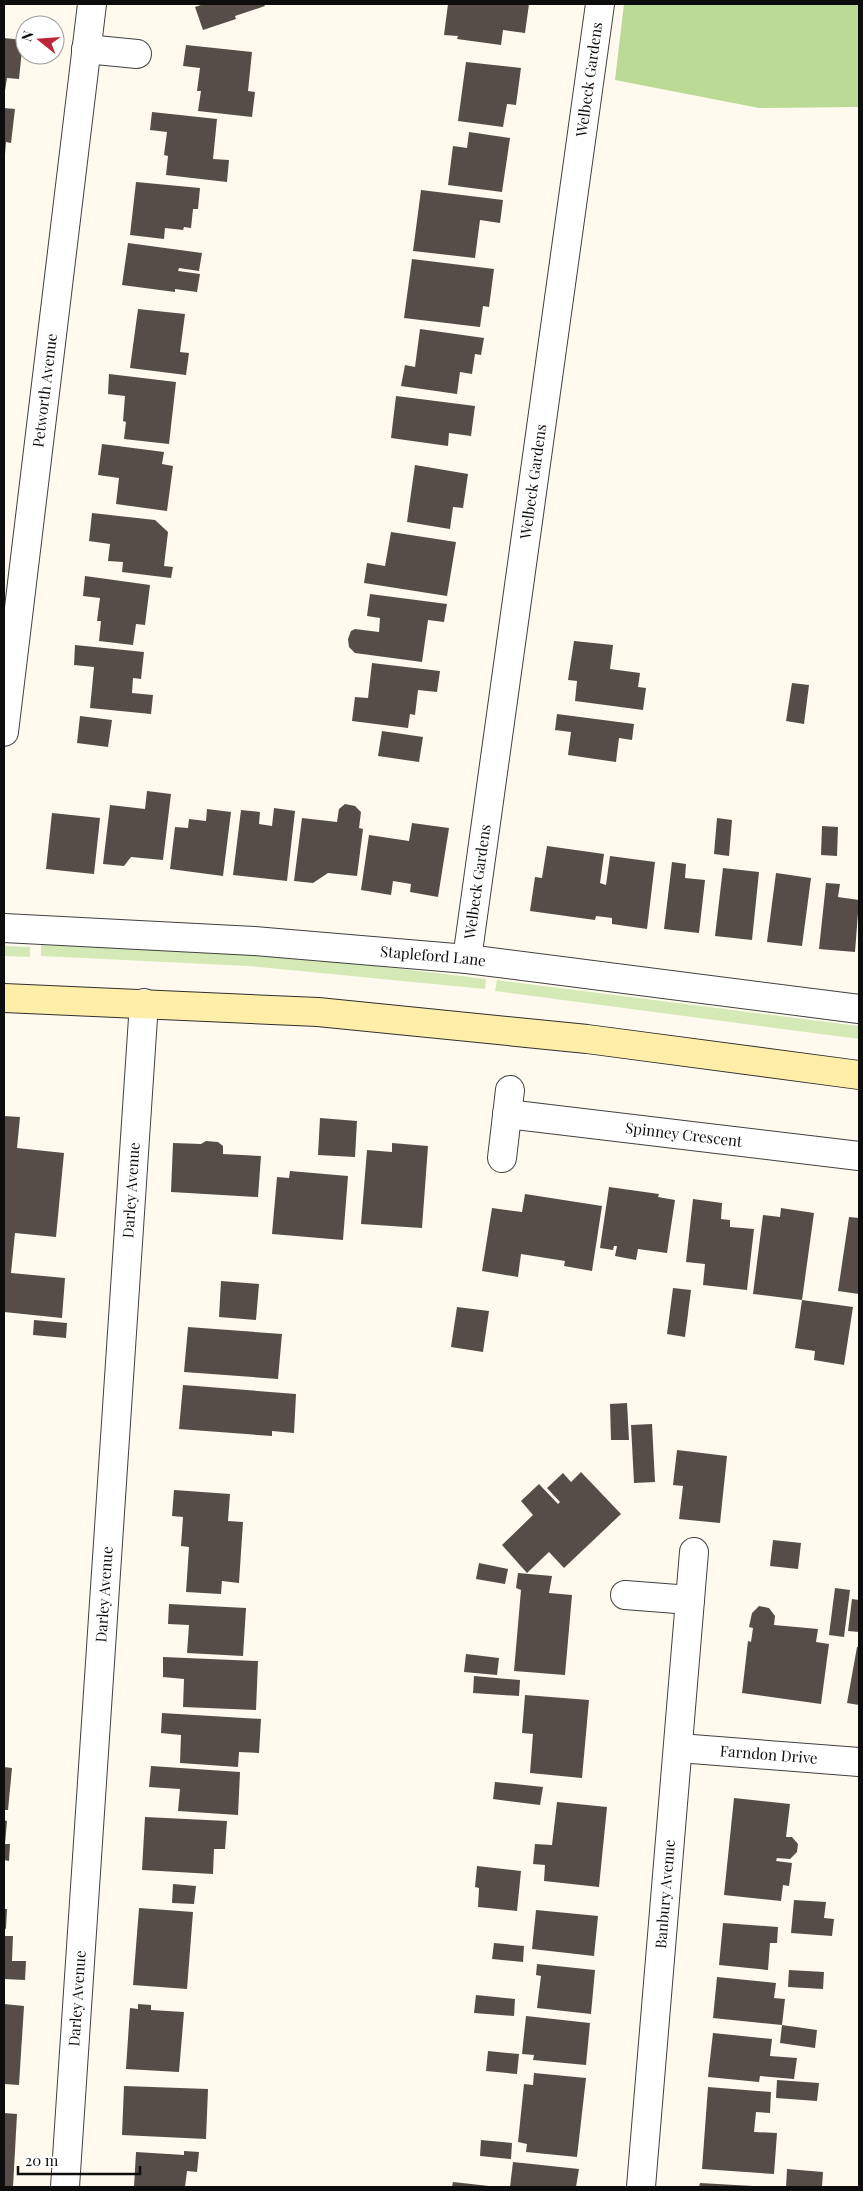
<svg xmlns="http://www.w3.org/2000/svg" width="863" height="2191" viewBox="0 0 863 2191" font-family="'Playfair Display',serif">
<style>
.green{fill:#d5e9b7}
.forest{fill:#bada96}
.building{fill:#564d49}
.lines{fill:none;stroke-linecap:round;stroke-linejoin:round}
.minor-casing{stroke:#404040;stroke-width:30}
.secondary-casing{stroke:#2f2f2f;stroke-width:30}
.minor{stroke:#fff;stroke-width:28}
.secondary{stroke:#ffeea8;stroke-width:28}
.labels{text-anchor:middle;stroke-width:5;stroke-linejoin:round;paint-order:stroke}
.street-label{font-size:15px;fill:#0d0d0d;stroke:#fff}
</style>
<rect width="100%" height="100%" fill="#fffaed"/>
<g class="green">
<path d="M 41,945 C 191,948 338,960 486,979 L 485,989 L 248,966 L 41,956 Z"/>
<polygon points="4,946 30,947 30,957 4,956"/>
<polygon points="497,980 859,1026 859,1039 495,991"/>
</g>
<polygon class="forest" points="624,4 859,4 859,107 759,108 615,80"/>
<g class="building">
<polygon points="201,4 264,4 265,6 235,16 236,19 203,30 195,7 201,5"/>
<polygon points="448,4 529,4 525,33 503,30 501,45 457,39 458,36 444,35"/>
<polygon points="4,38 23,40 19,79 7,78 5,91"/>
<polygon points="186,45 252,52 248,91 255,92 252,117 198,111 201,91 197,91 200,68 183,66"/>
<polygon points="466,62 521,68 516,105 507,104 503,127 458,121"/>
<polygon points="4,108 15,109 11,143 6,142 5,154"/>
<polygon points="152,112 217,119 213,159 229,160 227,182 166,175 168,156 164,155 167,132 150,130"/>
<polygon points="469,132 510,138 502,192 448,185 453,146 467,148"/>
<polygon points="136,182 200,188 198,209 193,209 191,228 184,227 183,230 165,228 164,239 130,235"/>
<polygon points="421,190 503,200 500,223 480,220 475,258 413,251"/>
<polygon points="128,243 202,253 199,271 179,268 178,271 200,274 197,292 175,289 175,292 122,285"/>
<polygon points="412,259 494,269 489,307 483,306 480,327 404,318"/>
<polygon points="138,309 185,314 180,352 189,353 186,375 130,368"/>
<polygon points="420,329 484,338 481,355 475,354 472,374 460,372 457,394 401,386 405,365 415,367"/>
<polygon points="109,374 176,382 169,444 124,439 126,422 123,421 125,396 108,394"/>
<polygon points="396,396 475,406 471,436 449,433 448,446 391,438"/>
<polygon points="102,444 164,452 162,464 173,466 167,511 116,504 119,478 98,475"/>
<polygon points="415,465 468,474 463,508 453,507 450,529 407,522"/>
<polygon points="92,513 155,520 168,532 164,566 173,567 171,578 122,572 123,562 108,561 110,544 89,541"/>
<polygon points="391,532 456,542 447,596 364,583 367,563 385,566"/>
<polygon points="85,576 150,585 145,625 136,624 133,645 99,641 101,621 97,621 100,598 83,596"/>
<polygon points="370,594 447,604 444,622 428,620 422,662 355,653 349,647 348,639 351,631 355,629 379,632 380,618 367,616"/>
<polygon points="574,641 613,645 610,669 640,673 638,687 646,688 643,710 575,701 577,681 568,680"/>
<polygon points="75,645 144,652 141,679 133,678 132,693 153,695 151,714 90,708 94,667 74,665"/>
<polygon points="372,663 440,671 437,692 418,690 415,715 410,714 408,728 352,721 355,697 368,698"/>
<polygon points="792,683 809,685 804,724 786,721"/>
<polygon points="557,714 634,724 632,740 619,738 616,762 568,755 571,732 555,730"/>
<polygon points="80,716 112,720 108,747 77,743"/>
<polygon points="382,731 423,737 419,762 378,756"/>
<polygon points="147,791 171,794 163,860 131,857 124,866 103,864 110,805 145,809"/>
<polygon points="345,804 355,806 361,812 359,828 363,829 357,876 328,873 313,883 294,881 302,818 337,822 339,809"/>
<polygon points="274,808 295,811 287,881 233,875 241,810 260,812 259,824 272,826"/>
<polygon points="207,809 231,812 223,876 170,869 175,827 188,828 189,819 206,821"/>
<polygon points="52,813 100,818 94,874 46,869"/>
<polygon points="717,818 732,820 729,856 714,854"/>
<polygon points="412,823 449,828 438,897 410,892 411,884 393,881 391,895 361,890 369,835 409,841"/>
<polygon points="822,826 838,827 837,856 821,855"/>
<polygon points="547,846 604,854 600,883 606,885 610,856 655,862 647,929 612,924 612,918 596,916 595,920 530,911 535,877 542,878"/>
<polygon points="672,862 686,864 685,878 705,880 699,933 664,929"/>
<polygon points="723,868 759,872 752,940 715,936"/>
<polygon points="776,873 811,878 802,946 767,942"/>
<polygon points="826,883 840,884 838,897 859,900 855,952 819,949"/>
<polygon points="4,1116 20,1117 17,1148 64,1153 56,1237 15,1233 11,1273 65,1278 62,1318 4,1312"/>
<polygon points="320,1118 357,1121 355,1157 318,1155"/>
<polygon points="206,1141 218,1142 223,1146 223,1154 261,1156 258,1197 171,1192 173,1143 201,1144"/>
<polygon points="392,1143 428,1146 422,1228 361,1224 367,1150 392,1152"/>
<polygon points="290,1171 348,1176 343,1240 272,1234 277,1177 289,1178"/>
<polygon points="609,1187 659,1194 658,1197 675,1200 667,1253 638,1249 636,1260 615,1256 617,1246 614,1246 613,1250 600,1248"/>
<polygon points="525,1194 602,1206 592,1271 564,1266 565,1261 521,1254 518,1277 482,1271 492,1208 522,1212"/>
<polygon points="693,1199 722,1203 721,1219 730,1220 730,1227 754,1229 747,1290 703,1285 705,1264 686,1262"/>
<polygon points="781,1208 814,1213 802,1300 753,1294 763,1215 780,1217"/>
<polygon points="849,1217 859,1218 859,1294 838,1291"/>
<polygon points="221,1281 259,1284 256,1320 219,1317"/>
<polygon points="673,1288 691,1290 685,1337 667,1334"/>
<polygon points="802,1300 853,1307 844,1365 814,1360 815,1351 795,1348"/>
<polygon points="457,1307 489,1311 483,1352 451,1347"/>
<polygon points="34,1320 67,1323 66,1338 33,1335"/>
<polygon points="188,1327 282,1334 278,1379 184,1372"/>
<polygon points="183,1385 296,1394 294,1433 272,1431 272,1436 179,1429"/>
<polygon points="627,1403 629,1440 611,1440 610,1404"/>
<polygon points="652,1424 655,1482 634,1483 631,1425"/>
<polygon points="677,1450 727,1456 720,1523 679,1519 683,1486 673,1485"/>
<polygon points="581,1472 621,1514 564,1568 549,1552 527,1573 502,1545 533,1515 521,1501 539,1484 558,1504 560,1502 547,1488 563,1473 571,1482"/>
<polygon points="174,1490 230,1494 228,1521 243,1522 239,1583 222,1581 221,1594 186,1592 189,1547 181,1546 183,1517 172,1516"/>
<polygon points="773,1540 801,1543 798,1569 770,1566"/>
<polygon points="479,1563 508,1569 505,1584 476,1579"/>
<polygon points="518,1573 552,1576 549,1593 572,1595 565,1675 514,1671 521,1590 516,1588"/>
<polygon points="835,1588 850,1590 844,1637 829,1635"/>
<polygon points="852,1599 859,1600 859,1632 848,1631"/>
<polygon points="169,1604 246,1608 243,1656 187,1653 189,1625 168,1624"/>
<polygon points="759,1606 769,1608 775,1616 774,1625 818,1629 816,1642 829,1644 821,1704 742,1693 748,1641 751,1642 753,1628 749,1627 752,1613"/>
<polygon points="857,1647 859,1647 859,1705 847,1703"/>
<polygon points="466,1654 499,1658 497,1675 464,1672"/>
<polygon points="163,1657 258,1661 256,1710 183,1707 184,1679 163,1677"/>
<polygon points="474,1676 520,1680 519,1696 473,1693"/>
<polygon points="525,1695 589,1700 582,1778 530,1773 533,1734 522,1733"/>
<polygon points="162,1713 261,1719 259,1753 239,1752 238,1767 180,1763 181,1735 161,1733"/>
<polygon points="151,1766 240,1772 238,1815 178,1811 180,1789 149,1787"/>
<polygon points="4,1767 12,1768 8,1810 4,1810"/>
<polygon points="495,1782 543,1787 540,1805 493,1799"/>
<polygon points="734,1798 790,1804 786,1837 792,1837 798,1844 797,1852 790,1859 777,1858 776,1861 792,1863 789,1886 783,1885 781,1901 724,1895"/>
<polygon points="557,1802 607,1807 599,1887 544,1881 545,1865 533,1864 535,1844 552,1845"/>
<polygon points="145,1817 227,1821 225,1849 214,1849 213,1874 142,1870"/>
<polygon points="4,1820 7,1821 5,1844 10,1844 9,1861 4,1860"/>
<polygon points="477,1866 521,1871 517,1911 478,1907 479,1888 475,1887"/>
<polygon points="173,1884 196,1886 194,1904 172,1903"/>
<polygon points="794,1900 826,1902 824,1918 834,1919 832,1936 791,1933"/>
<polygon points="139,1908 193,1912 187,1989 133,1985"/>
<polygon points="4,1909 7,1909 6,1929 4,1928"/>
<polygon points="536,1910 598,1916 594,1956 532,1949"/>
<polygon points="723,1923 778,1927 777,1943 770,1943 768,1970 719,1965"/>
<polygon points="4,1936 13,1936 12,1961 26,1961 25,1980 4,1979"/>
<polygon points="494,1943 524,1946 523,1962 492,1959"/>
<polygon points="537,1964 595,1970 591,2014 537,2008 541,1976 536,1975"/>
<polygon points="789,1970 824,1972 823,1989 788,1987"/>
<polygon points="717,1977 776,1983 774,1998 785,1999 782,2025 713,2018"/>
<polygon points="476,1995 515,1999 514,2016 474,2013"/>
<polygon points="4,2004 24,2006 19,2085 4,2084"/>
<polygon points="138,2004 151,2005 151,2010 184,2012 179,2072 126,2069 130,2008 138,2009"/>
<polygon points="526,2016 590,2023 586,2065 533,2060 534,2055 522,2054"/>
<polygon points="782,2025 817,2030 815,2048 780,2043"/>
<polygon points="713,2033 772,2039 770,2056 797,2058 794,2079 760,2076 759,2082 708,2077"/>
<polygon points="488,2051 519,2054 517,2074 486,2071"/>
<polygon points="534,2073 586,2078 577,2157 526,2152 527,2144 518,2142 524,2084 533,2085"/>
<polygon points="777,2080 819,2083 817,2101 776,2098"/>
<polygon points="124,2086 208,2089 206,2139 122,2135"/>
<polygon points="708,2087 771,2092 770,2113 756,2112 754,2132 777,2133 774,2174 702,2169"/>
<polygon points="4,2113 17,2114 13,2187 4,2187"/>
<polygon points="481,2140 512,2143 511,2159 480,2156"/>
<polygon points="184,2151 199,2152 197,2172 187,2171 185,2187 134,2187 136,2152 184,2155"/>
<polygon points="513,2162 579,2169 576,2187 510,2187"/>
<polygon points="787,2169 823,2172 822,2187 786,2187"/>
<polygon points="453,2182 489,2186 489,2187 452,2187"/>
<polygon points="700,2183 753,2186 753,2187 699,2187"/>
</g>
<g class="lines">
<g class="minor-casing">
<g id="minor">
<polyline points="86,49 137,54"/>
<path id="s1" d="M 4,732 L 92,4"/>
<path id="s2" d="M 4,928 L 254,941 L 467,959 L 859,1009"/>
<path id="s3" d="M 467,959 L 600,4"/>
<path id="s4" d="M 507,1114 L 859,1156"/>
<polyline points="502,1158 510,1090"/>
<polyline points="625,1595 690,1600"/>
<path id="s5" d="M 679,1748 L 859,1762"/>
<path id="s6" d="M 65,2187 L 144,1003"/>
<path id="s7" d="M 641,2187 L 694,1552"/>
</g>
</g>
<g class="secondary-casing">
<polyline id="secondary" points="4,998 318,1012 587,1039 859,1075"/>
</g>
<use href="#minor" class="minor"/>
<use href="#secondary" class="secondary"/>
</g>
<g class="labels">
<g class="street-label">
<text dy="5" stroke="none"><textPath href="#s3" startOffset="888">Welbeck Gardens</textPath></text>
<text dy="5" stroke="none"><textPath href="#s1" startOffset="344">Petworth Avenue</textPath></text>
<text dy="5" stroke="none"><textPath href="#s3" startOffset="482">Welbeck Gardens</textPath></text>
<text dy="5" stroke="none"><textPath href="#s3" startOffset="78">Welbeck Gardens</textPath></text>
<text dy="5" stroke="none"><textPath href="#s2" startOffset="430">Stapleford Lane</textPath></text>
<text dy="5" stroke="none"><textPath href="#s4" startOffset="178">Spinney Crescent</textPath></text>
<text dy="5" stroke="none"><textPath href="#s6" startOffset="999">Darley Avenue</textPath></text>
<text dy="5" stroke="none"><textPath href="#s6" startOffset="594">Darley Avenue</textPath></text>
<text dy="5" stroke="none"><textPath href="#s5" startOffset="90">Farndon Drive</textPath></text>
<text dy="5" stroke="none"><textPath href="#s7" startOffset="294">Banbury Avenue</textPath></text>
<text dy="5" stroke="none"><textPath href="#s6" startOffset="189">Darley Avenue</textPath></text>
</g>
</g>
<rect width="863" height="2191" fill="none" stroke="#0d0d0d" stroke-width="10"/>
<g transform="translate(40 40) rotate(287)"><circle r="24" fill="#ffffff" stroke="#9e9e9e"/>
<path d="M0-4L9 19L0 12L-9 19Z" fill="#bd2539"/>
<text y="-8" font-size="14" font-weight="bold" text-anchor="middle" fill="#0d0d0d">N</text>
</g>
<path d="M18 2166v8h122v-8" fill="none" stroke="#0d0d0d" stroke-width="2.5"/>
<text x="25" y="2166" font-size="15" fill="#0d0d0d" stroke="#ffffff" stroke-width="4" paint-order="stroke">20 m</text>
</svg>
